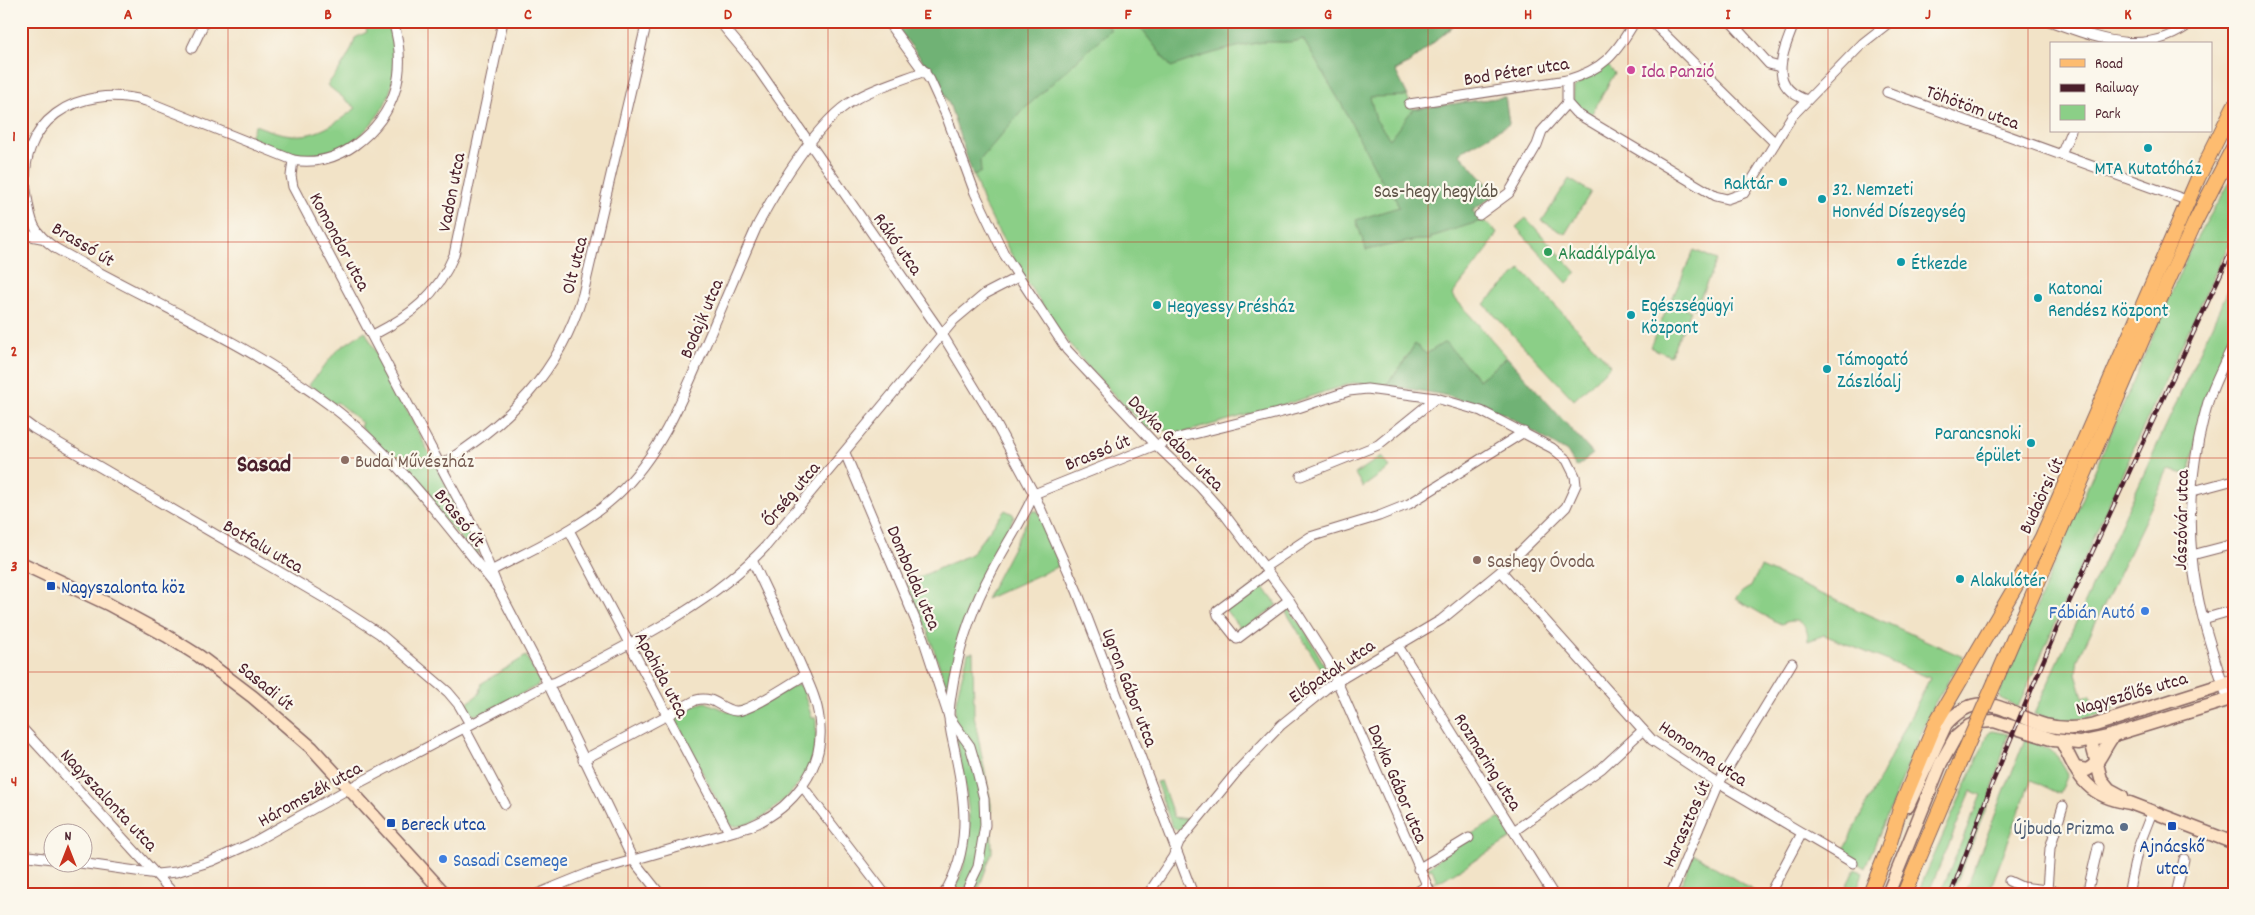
<svg xmlns="http://www.w3.org/2000/svg" width="2255" height="915" viewBox="0 0 2255 915" font-family="Dekko,sans-serif">
<style>
.green{fill:#8bcf87;stroke:#6a7759}
.forest{fill:#70b274;stroke:#5d6850}
.lines{fill:none;stroke-linecap:round;stroke-linejoin:round}
.street-casing{stroke:#856462;stroke-width:11}
.secondary-casing{stroke:#856462;stroke-width:15}
.primary-casing{stroke:#856462;stroke-width:16}
.street{stroke:#fff;stroke-width:9}
.secondary{stroke:#fee4c6;stroke-width:12}
.primary{stroke:#fdbc70;stroke-width:14}
.rail-casing{stroke:#4a1f2b;stroke-width:4.5}
.rail{stroke:#fbf7ec;stroke-width:2.5;stroke-dasharray:8;stroke-linecap:butt}
.primary-bridge-casing{stroke:#856462;stroke-width:16;stroke-linecap:butt}
.primary-bridge{stroke:#fdbc70;stroke-width:14}
.grid{fill:none;stroke:#c8321e;stroke-width:1;stroke-opacity:0.55}
.hotel-dot{fill:#d1479c;stroke:#fbf7ec;stroke-width:2}
.culture-dot{fill:#0f9aa8;stroke:#fbf7ec;stroke-width:2}
.leisure-dot{fill:#2e9e5b;stroke:#fbf7ec;stroke-width:2}
.education-dot{fill:#8d6e63;stroke:#fbf7ec;stroke-width:2}
.transit-dot{fill:#1a4fb4;stroke:#fbf7ec;stroke-width:2}
.shop-dot{fill:#3f7fe0;stroke:#fbf7ec;stroke-width:2}
.service-dot{fill:#5c6f8a;stroke:#fbf7ec;stroke-width:2}
.labels{text-anchor:middle;stroke-width:4.5;stroke-linejoin:round;paint-order:stroke}
.street-label{font-size:19px;fill:#4a1f2b;stroke:#fbf7ec}
.hotel-label{font-size:19px;fill:#b23c85;stroke:#fbf7ec;text-anchor:start}
.culture-label{font-size:19px;fill:#0d838f;stroke:#fbf7ec;text-anchor:start}
.park-label{font-size:19px;fill:#5e5447;stroke:#fbf7ec}
.leisure-label{font-size:19px;fill:#27864d;stroke:#fbf7ec;text-anchor:start}
.education-label{font-size:19px;fill:#785e54;stroke:#fbf7ec;text-anchor:start}
.transit-label{font-size:19px;fill:#164399;stroke:#fbf7ec;text-anchor:start}
.shop-label{font-size:19px;fill:#366cbe;stroke:#fbf7ec;text-anchor:end}
.service-label{font-size:19px;fill:#4e5e75;stroke:#fbf7ec;text-anchor:end}
.district-label{font-size:24px;font-weight:bold;fill:#4a1f2b;stroke:#fbf7ec}
.neatline{fill:none;stroke:#c8321e;stroke-width:2}
.grid-label{font-size:16px;text-anchor:middle;font-weight:bold;fill:#c8321e}
</style>
<rect width="100%" height="100%" fill="#fbf7ec"/>
<filter id="ink" filterUnits="userSpaceOnUse"><feTurbulence type="fractalNoise" baseFrequency=".02" numOctaves="2"/><feDisplacementMap in="SourceGraphic" scale="10" xChannelSelector="R" yChannelSelector="G"/><feConvolveMatrix kernelMatrix="1 2 1 2 8 2 1 2 1" color-interpolation-filters="sRGB"/></filter>
<filter id="wash" filterUnits="userSpaceOnUse"><feTurbulence type="fractalNoise" baseFrequency=".0096" numOctaves="4" result="noise"/><feDisplacementMap in="SourceGraphic" scale="20" xChannelSelector="R" yChannelSelector="G"/><feGaussianBlur stdDeviation="1.12" result="paint"/><feColorMatrix in="noise" values="0 0 0 0 0 0 0 0 0 0 0 0 0 0 0 0 0 1.4 0 .05"/><feComposite in="paint" operator="in"/></filter>
<g filter="url(#wash)">
<rect width="100%" height="100%" fill="#f2e3c7"/>
<g class="green">
<path d="M 364,21 L 387,21 C 402,69 395,105 357,138 C 344,149 324,158 308,157 C 288,155 268,144 250,137 L 255,125 C 301,143 318,137 356,108 L 327,85 C 339,70 350,57 355,38 L 367,32 Z"/>
<polygon points="892,21 1459,21 1408,64 1395,71 1413,109 1505,97 1509,124 1459,153 1496,194 1472,211 1497,232 1488,249 1452,295 1507,357 1479,380 1445,343 1426,354 1415,344 1402,365 1386,385 1353,383 1293,402 1182,433 1144,427 1087,366 1061,333 1026,281 984,205 950,106 938,81"/>
<polygon points="1607,65 1615,73 1591,115 1573,100 1574,87"/>
<path d="M 2234,175 L 2234,233 L 2136,443 L 2018,707 L 2000,698 L 1999,695 L 2005,679 L 2188,254 C 2202,227 2219,202 2234,175 Z"/>
<polygon points="1569,179 1591,192 1565,234 1542,221"/>
<polygon points="1526,218 1577,273 1567,283 1516,227"/>
<polygon points="1694,250 1717,260 1695,309 1672,299"/>
<polygon points="1521,269 1611,365 1574,400 1484,304"/>
<path d="M 2234,277 L 2234,332 L 2205,399 L 2189,475 L 2169,470 L 2078,659 L 2076,673 L 2083,697 L 2089,695 C 2095,706 2102,707 2113,705 L 2113,708 L 2111,711 C 2084,720 2061,723 2034,714 Z"/>
<polygon points="1670,302 1691,311 1670,356 1650,347"/>
<polygon points="365,331 474,538 479,554 474,553 360,426 362,423 337,402 334,404 309,385 337,350"/>
<polygon points="1382,456 1390,468 1363,487 1355,474"/>
<polygon points="1005,510 1013,514 1014,517 976,594 949,689 947,689 928,632 906,583 971,554"/>
<polygon points="1032,511 1038,511 1061,565 986,599"/>
<path d="M 1761,567 L 1963,657 L 1933,706 L 1865,868 L 1842,853 L 1930,678 L 1824,635 L 1808,641 C 1808,622 1797,617 1781,624 C 1765,617 1751,607 1735,599 L 1742,592 L 1750,587 Z"/>
<polygon points="1260,582 1277,605 1243,632 1224,608"/>
<polygon points="1283,607 1289,608 1307,634 1329,674 1328,680"/>
<path d="M 973,652 L 974,715 L 991,804 L 992,852 L 977,894 L 951,894 C 986,835 961,786 955,725 C 953,701 963,675 968,653 Z"/>
<polygon points="526,656 540,682 537,686 481,714 472,715 465,705 480,693 482,683"/>
<path d="M 797,685 L 802,687 L 812,718 L 816,718 C 816,732 817,746 812,760 C 803,786 762,828 733,826 L 729,824 L 674,717 L 688,707 L 705,702 L 729,712 Z"/>
<polygon points="1992,731 2008,734 1990,798 1952,894 1940,894 1981,795 1971,791 1928,894 1917,894 1989,732"/>
<path d="M 2025,739 C 2051,750 2055,749 2068,774 L 2060,794 L 2031,780 L 1991,887 L 2025,894 L 1964,894 Z"/>
<polygon points="1161,781 1174,817 1188,819 1180,832 1172,826 1156,782"/>
<polygon points="1500,818 1512,838 1440,881 1432,883 1436,879 1432,869 1426,871 1425,870 1466,837"/>
<polygon points="1694,854 1759,894 1677,894"/>
<polygon points="1855,869 1863,873 1855,894 1842,894"/>
</g>
<g class="forest">
<polygon points="892,21 1101,21 1111,29 1021,112 980,160 981,172 973,176 950,106 938,81"/>
<path d="M 1135,21 L 1459,21 L 1408,64 L 1395,70 L 1408,96 L 1370,97 L 1376,120 L 1390,139 L 1413,109 L 1505,97 L 1509,124 L 1459,153 L 1496,194 L 1472,211 L 1484,220 L 1431,237 L 1431,240 L 1417,240 L 1366,250 L 1356,220 L 1399,207 L 1393,194 L 1381,180 L 1343,107 L 1303,39 C 1288,45 1272,40 1257,43 C 1227,48 1199,57 1171,67 Z"/>
<polygon points="1445,342 1479,380 1507,357 1593,454 1576,467 1567,452 1504,414 1444,395 1386,385 1402,365 1415,344 1426,354"/>
</g>
</g>
<g filter="url(#ink)">
<g class="lines">
<g class="street-casing">
<g id="street">
<path d="M 393,21 C 408,70 397,114 355,145 C 337,158 315,164 293,160 L 146,101 C 78,82 14,122 27,197 C 31,223 33,232 55,248 C 147,301 246,341 331,406 C 397,456 447,526 499,590"/>
<polyline points="719,21 754,63 942,334 990,413 1034,494 1077,591 1193,894"/>
<polyline points="887,21 930,80 946,115 975,193 1004,254 1067,350 1156,445 1200,487 1225,515 1289,600 1328,661 1431,894"/>
<polyline points="1651,21 1774,142"/>
<polyline points="1730,21 1769,64 1780,67"/>
<path d="M 1795,21 C 1784,51 1765,86 1807,100"/>
<path d="M 2049,21 C 2100,39 2146,59 2194,21"/>
<polyline points="192,48 205,21"/>
<polyline points="1567,80 1567,103 1576,113 1715,196 1727,199 1744,193 1792,116 1863,43 1891,21"/>
<polyline points="1887,92 2189,201"/>
<path d="M 1409,104 L 1567,80 C 1604,69 1616,54 1635,21"/>
<polyline points="2061,155 2071,131"/>
<polyline points="293,160 291,176 293,187 474,529 499,590 548,684 633,860 660,894"/>
<polyline points="1479,215 1509,193 1537,145 1542,131 1567,103"/>
<polyline points="21,234 41,238"/>
<path d="M 373,335 C 410,316 437,296 454,255 L 503,21"/>
<polyline points="21,419 33,428 326,599 380,634 448,692 459,705 470,724"/>
<polyline points="845,453 923,638 949,717 970,746 975,763 984,799 985,825 978,867 965,894"/>
<path d="M 441,465 C 509,422 559,374 583,294 L 647,21"/>
<polyline points="1301,476 1378,445 1436,398"/>
<polyline points="2193,491 2234,480"/>
<polyline points="569,530 729,832"/>
<polyline points="2192,555 2234,544"/>
<polyline points="1265,567 1310,537 1379,516 1409,504 1524,432"/>
<path d="M 493,570 C 534,548 581,528 616,496 C 660,455 682,400 705,346 C 723,305 740,264 758,224 C 778,187 818,120 854,100 C 875,87 902,80 925,71"/>
<polyline points="1501,571 1652,740 1711,779 1853,863"/>
<polyline points="1268,573 1217,611 1218,615 1237,639 1289,600"/>
<polyline points="2203,619 2234,610"/>
<polyline points="1398,646 1553,894"/>
<path d="M 2228,700 C 2213,653 2196,606 2192,556 C 2187,506 2194,450 2208,402 C 2214,382 2225,362 2234,343"/>
<polyline points="21,727 174,894"/>
<polyline points="464,727 505,804"/>
<path d="M 583,760 L 696,700 C 715,695 720,710 736,711 C 749,712 791,683 805,675"/>
<polyline points="803,787 885,894"/>
<polyline points="1514,831 1602,768 1643,730"/>
<polyline points="21,855 52,859"/>
<path d="M 73,862 L 157,874 L 176,872 L 212,861 L 250,844 L 359,783 L 548,684 L 556,682 C 629,644 709,607 766,546 L 954,320 L 985,294 L 1018,277"/>
<polyline points="1418,869 1469,838"/>
<polyline points="2009,881 2022,887 2082,894"/>
<polyline points="2047,890 2050,848 2063,806"/>
<polyline points="1770,893 1802,833"/>
<path d="M 537,894 L 591,872 L 749,827 C 792,809 827,768 819,718 C 817,700 809,684 802,668 C 786,631 769,596 752,560"/>
<path d="M 944,894 C 971,850 966,805 956,757 C 954,744 949,729 949,716 C 949,704 952,690 954,678 C 961,641 974,604 992,571 C 1006,545 1022,521 1034,494 L 1156,445 L 1182,437 L 1298,408 L 1349,391 L 1367,389 L 1436,398 L 1481,411 L 1552,448 L 1567,460 L 1575,476 L 1576,485 L 1566,507 L 1501,571 L 1441,620 L 1328,687 L 1281,725 L 1239,769 L 1179,842 L 1173,857 L 1148,894"/>
<polyline points="1414,894 1426,886"/>
<polyline points="1671,894 1716,788 1792,663"/>
<polyline points="2087,894 2098,847"/>
<polyline points="2128,894 2138,848 2152,812"/>
<polyline points="2176,894 2184,859"/>
</g>
</g>
<g class="secondary-casing">
<g id="secondary">
<polyline points="21,563 108,604 167,636 199,656 253,697 312,748 445,894"/>
<polyline points="2091,741 2101,779 2109,789 2122,796"/>
<path d="M 2062,742 C 2079,777 2087,797 2130,803 L 2234,843"/>
<path d="M 2075,768 L 2087,770 C 2101,763 2104,746 2114,735"/>
<path d="M 1908,806 L 1946,724 C 1981,685 2005,714 2045,725 C 2061,729 2079,729 2095,725 L 2234,681"/>
<polyline points="1888,894 1941,763 1955,738 1969,726 1979,722 1994,721 2054,740 2079,743 2107,737 2234,698"/>
</g>
</g>
<g class="primary-casing">
<g id="primary">
<polyline points="1995,682 2152,317 2195,222 2234,146"/>
<polyline points="1870,894 1888,849 1900,809 1936,722 2021,577 2042,537 2198,178 2234,106"/>
<polyline points="1904,894 1959,764"/>
</g>
</g>
<use href="#street" class="street"/>
<use href="#secondary" class="secondary"/>
<use href="#primary" class="primary"/>
<g class="rail-casing">
<polyline id="rail" points="1951,894 1991,786 2058,626 2234,245"/>
</g>
<use href="#rail" class="rail"/>
<g class="primary-bridge-casing">
<polyline id="primary-bridge" points="1959,764 1995,682"/>
</g>
<use href="#primary-bridge" class="primary-bridge"/>
</g>
</g>
<path class="grid" d="M 228,21 L 228,894M 428,21 L 428,894M 628,21 L 628,894M 828,21 L 828,894M 1028,21 L 1028,894M 1228,21 L 1228,894M 1428,21 L 1428,894M 1628,21 L 1628,894M 1828,21 L 1828,894M 2028,21 L 2028,894M 21,242 L 2234,242M 21,458 L 2234,458M 21,672 L 2234,672"/>
<circle class="hotel-dot" cx="1631" cy="70" r="5"/>
<g class="culture-dot">
<circle cx="2148" cy="148" r="5"/>
<circle cx="1783" cy="182" r="5"/>
<circle cx="1822" cy="199" r="5"/>
<circle cx="1901" cy="262" r="5"/>
<circle cx="2038" cy="298" r="5"/>
<circle cx="1157" cy="305" r="5"/>
<circle cx="1631" cy="315" r="5"/>
<circle cx="1827" cy="369" r="5"/>
<circle cx="2031" cy="443" r="5"/>
<circle cx="1960" cy="579" r="5"/>
</g>
<circle class="leisure-dot" cx="1548" cy="252" r="5"/>
<g class="education-dot">
<circle cx="345" cy="460" r="5"/>
<circle cx="1477" cy="560" r="5"/>
</g>
<g class="transit-dot">
<rect x="46" y="581" width="10" height="10" rx="2.5"/>
<rect x="386" y="818" width="10" height="10" rx="2.5"/>
<rect x="2167" y="821" width="10" height="10" rx="2.5"/>
</g>
<g class="shop-dot">
<circle cx="2145" cy="611" r="5"/>
<circle cx="443" cy="859" r="5"/>
</g>
<circle class="service-dot" cx="2124" cy="827" r="5"/>
<g class="labels">
<g class="street-label">
<text transform="translate(1516 70) rotate(-9)" y="7">Bod Péter utca</text>
<text transform="translate(1973 106) rotate(20)" y="7">Töhötöm utca</text>
<text transform="translate(450 192) rotate(-79)" y="7">Vadon utca</text>
<text transform="translate(341 241) rotate(62)" y="7">Komondor utca</text>
<text transform="translate(84 243) rotate(31)" y="7">Brassó út</text>
<text transform="translate(899 243) rotate(55)" y="7">Rákó utca</text>
<text transform="translate(573 265) rotate(-76)" y="7">Olt utca</text>
<text transform="translate(700 318) rotate(-67)" y="7">Bodajk utca</text>
<text transform="translate(1177 442) rotate(45)" y="7">Dayka Gábor utca</text>
<text transform="translate(1097 451) rotate(-22)" y="7">Brassó út</text>
<text transform="translate(790 493) rotate(-50)" y="7">Őrség utca</text>
<text transform="translate(2040 495) rotate(-65)" y="7">Budaörsi út</text>
<text transform="translate(461 517) rotate(51)" y="7">Brassó út</text>
<text transform="translate(2180 520) rotate(-89)" y="7">Jászóvár utca</text>
<text transform="translate(264 545) rotate(30)" y="7">Botfalu utca</text>
<text transform="translate(915 577) rotate(67)" y="7">Domboldal utca</text>
<text transform="translate(1331 670) rotate(-34)" y="7">Előpatak utca</text>
<text transform="translate(663 674) rotate(62)" y="7">Apahida utca</text>
<text transform="translate(267 685) rotate(39)" y="7">Sasadi út</text>
<text transform="translate(1131 687) rotate(69)" y="7">Ugron Gábor utca</text>
<text transform="translate(2131 692) rotate(-16)" y="7">Nagyszőlős utca</text>
<text transform="translate(1704 752) rotate(34)" y="7">Homonna utca</text>
<text transform="translate(1489 761) rotate(58)" y="7">Rozmaring utca</text>
<text transform="translate(1399 783) rotate(67)" y="7">Dayka Gábor utca</text>
<text transform="translate(309 793) rotate(-29)" y="7">Háromszék utca</text>
<text transform="translate(110 799) rotate(47)" y="7">Nagyszalonta utca</text>
<text transform="translate(1685 823) rotate(-66)" y="7">Harasztos út</text>
</g>
<g class="hotel-label">
<text x="1641" y="77">Ida Panzió</text>
</g>
<g class="culture-label">
<text x="2148" y="174" text-anchor="middle">MTA Kutatóház</text>
<text x="1773" y="189" text-anchor="end">Raktár</text>
<text x="1832" y="195">32. Nemzeti<tspan x="1832" dy="22">Honvéd Díszegység</tspan></text>
<text x="1911" y="269">Étkezde</text>
<text x="2048" y="294">Katonai<tspan x="2048" dy="22">Rendész Központ</tspan></text>
<text x="1641" y="311">Egészségügyi<tspan x="1641" dy="22">Központ</tspan></text>
<text x="1167" y="312">Hegyessy Présház</text>
<text x="1837" y="365">Támogató<tspan x="1837" dy="22">Zászlóalj</tspan></text>
<text x="2021" y="439" text-anchor="end">Parancsnoki<tspan x="2021" dy="22">épület</tspan></text>
<text x="1970" y="586">Alakulótér</text>
</g>
<g class="park-label">
<text x="1436" y="197">Sas-hegy hegyláb</text>
</g>
<g class="leisure-label">
<text x="1558" y="259">Akadálypálya</text>
</g>
<g class="education-label">
<text x="355" y="467">Budai Művészház</text>
<text x="1487" y="567">Sashegy Óvoda</text>
</g>
<g class="transit-label">
<text x="61" y="593">Nagyszalonta köz</text>
<text x="401" y="830">Bereck utca</text>
<text x="2172" y="852" text-anchor="middle">Ajnácskő<tspan x="2172" dy="22">utca</tspan></text>
</g>
<g class="shop-label">
<text x="2135" y="618">Fábián Autó</text>
<text x="453" y="866" text-anchor="start">Sasadi Csemege</text>
</g>
<g class="service-label">
<text x="2114" y="834">Újbuda Prizma</text>
</g>
<g class="district-label">
<text x="264" y="471">Sasad</text>
</g>
</g>
<rect width="2255" height="915" fill="none" stroke="#fbf7ec" stroke-width="55"/>
<rect x="2050" y="42" width="162" height="90" fill="#fbf7ec" stroke="#b4a19f"/>
<rect x="2060" y="59" width="25" height="8" fill="#fdbc70" stroke="#b4a19f"/>
<text x="2095" y="68" font-size="15" fill="#4a1f2b">Road</text>
<rect x="2060" y="84" width="25" height="8" fill="#4a1f2b" stroke="#b4a19f"/>
<text x="2095" y="92" font-size="15" fill="#4a1f2b">Railway</text>
<rect x="2060" y="105" width="25" height="15" fill="#8bcf87" stroke="#b4a19f"/>
<text x="2095" y="118" font-size="15" fill="#4a1f2b">Park</text>
<g transform="translate(68 848)"><circle r="24" fill="#fbf7ec" stroke="#b4a19f"/>
<path d="M0-4L9 19L0 12L-9 19Z" fill="#c8321e"/>
<text y="-8" font-size="14" font-weight="bold" text-anchor="middle" fill="#4a1f2b">N</text>
</g>
<rect x="28" y="28" width="2200" height="860" class="neatline"/>
<g class="grid-label">
<text x="128" y="19">A</text>
<text x="328" y="19">B</text>
<text x="528" y="19">C</text>
<text x="728" y="19">D</text>
<text x="928" y="19">E</text>
<text x="1128" y="19">F</text>
<text x="1328" y="19">G</text>
<text x="1528" y="19">H</text>
<text x="1728" y="19">I</text>
<text x="1928" y="19">J</text>
<text x="2128" y="19">K</text>
<text x="14" y="141">1</text>
<text x="14" y="356">2</text>
<text x="14" y="571">3</text>
<text x="14" y="786">4</text>
</g>
</svg>
